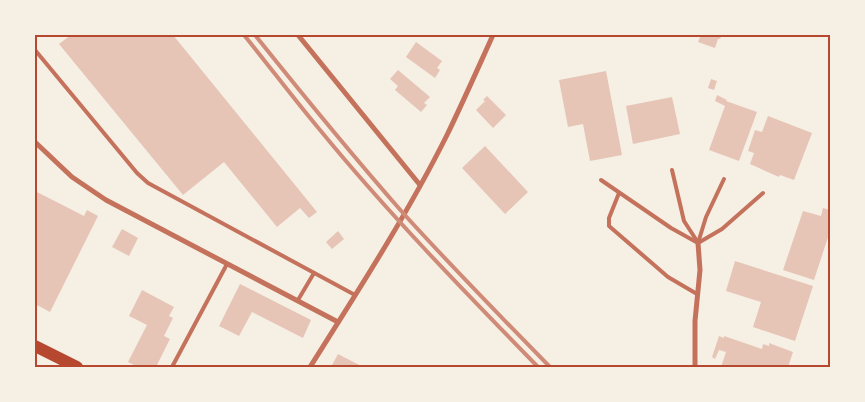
<svg xmlns="http://www.w3.org/2000/svg" width="865" height="402" viewBox="0 0 865 402" font-family="'Fira Sans',sans-serif">
<style>
.building{fill:#e6c5b7}
.lines{fill:none;stroke-linecap:round;stroke-linejoin:round}
.service{stroke:#c5725c;stroke-width:4}
.minor{stroke:#c5725c;stroke-width:5}
.primary{stroke:#b5482f;stroke-width:12}
.rail{stroke:#cf8b77;stroke-width:4}
.neatline{fill:none;stroke:#b5482f;stroke-width:2}
</style>
<rect width="100%" height="100%" fill="#f6efe4"/>
<g class="building">
<polygon points="71,35 173,35 317,212 309,218 300,208 277,227 224,162 183,195 59,44"/>
<polygon points="701,35 722,35 720,39 718,39 715,48 698,42"/>
<polygon points="416,42 442,61 437,68 440,70 435,78 406,57"/>
<polygon points="398,70 430,97 424,103 427,105 421,112 395,90 398,86 390,79"/>
<polygon points="606,71 622,155 590,161 583,124 568,127 559,80"/>
<polygon points="711,79 717,81 714,90 708,88"/>
<polygon points="717,95 727,100 726,101 757,112 739,161 709,150 725,106 715,101"/>
<polygon points="487,96 506,115 493,128 476,110 485,101 483,100"/>
<polygon points="672,97 680,134 633,144 626,106"/>
<polygon points="768,116 812,133 794,180 780,175 779,177 750,164 754,153 748,151 755,130 762,132"/>
<polygon points="485,146 528,192 505,214 462,168"/>
<polygon points="35,191 84,216 87,210 98,216 50,312 35,304"/>
<polygon points="823,208 830,210 828,219 830,219 830,231 814,280 783,270 803,211 821,216"/>
<polygon points="122,229 138,238 129,256 112,247"/>
<polygon points="338,231 344,239 332,249 326,242"/>
<polygon points="735,261 813,286 795,341 753,327 761,302 726,291"/>
<polygon points="240,284 311,320 303,338 252,312 239,336 219,326"/>
<polygon points="142,290 174,307 169,316 173,318 164,336 170,339 156,367 138,367 128,362 147,325 129,316"/>
<polygon points="719,336 724,338 724,336 762,349 763,344 769,346 769,343 793,352 788,367 721,367 726,352 719,350 715,359 712,357"/>
<polygon points="338,354 363,367 331,367"/>
</g>
<g class="lines">
<g class="service">
<polyline points="35,50 137,173 148,183 355,295"/>
<polyline points="672,170 684,221 697,241"/>
<polyline points="601,180 671,228 698,243"/>
<polyline points="619,193 609,218 609,226 668,277 697,294"/>
<polyline points="698,243 722,229 763,193"/>
<polyline points="698,243 706,217 724,179"/>
<polyline points="298,300 314,273"/>
<polyline points="172,367 227,264"/>
</g>
<g class="minor">
<polyline points="298,35 420,185"/>
<polyline points="35,142 72,177 106,200 338,322"/>
<path d="M 310,367 C 358,291 407,215 447,135 C 463,102 478,68 493,35"/>
<polyline points="695,367 695,321 700,270 698,243"/>
</g>
<polyline class="primary" points="35,346 77,367"/>
<g class="rail">
<path d="M 244,35 C 270,67 294,99 320,130 C 388,213 463,290 538,367"/>
<path d="M 255,35 C 303,95 352,155 403,213 C 451,266 500,316 550,367"/>
</g>
</g>
<rect width="865" height="402" fill="none" stroke="#f6efe4" stroke-width="72"/>
<rect x="36" y="36" width="793" height="330" class="neatline"/>
</svg>
